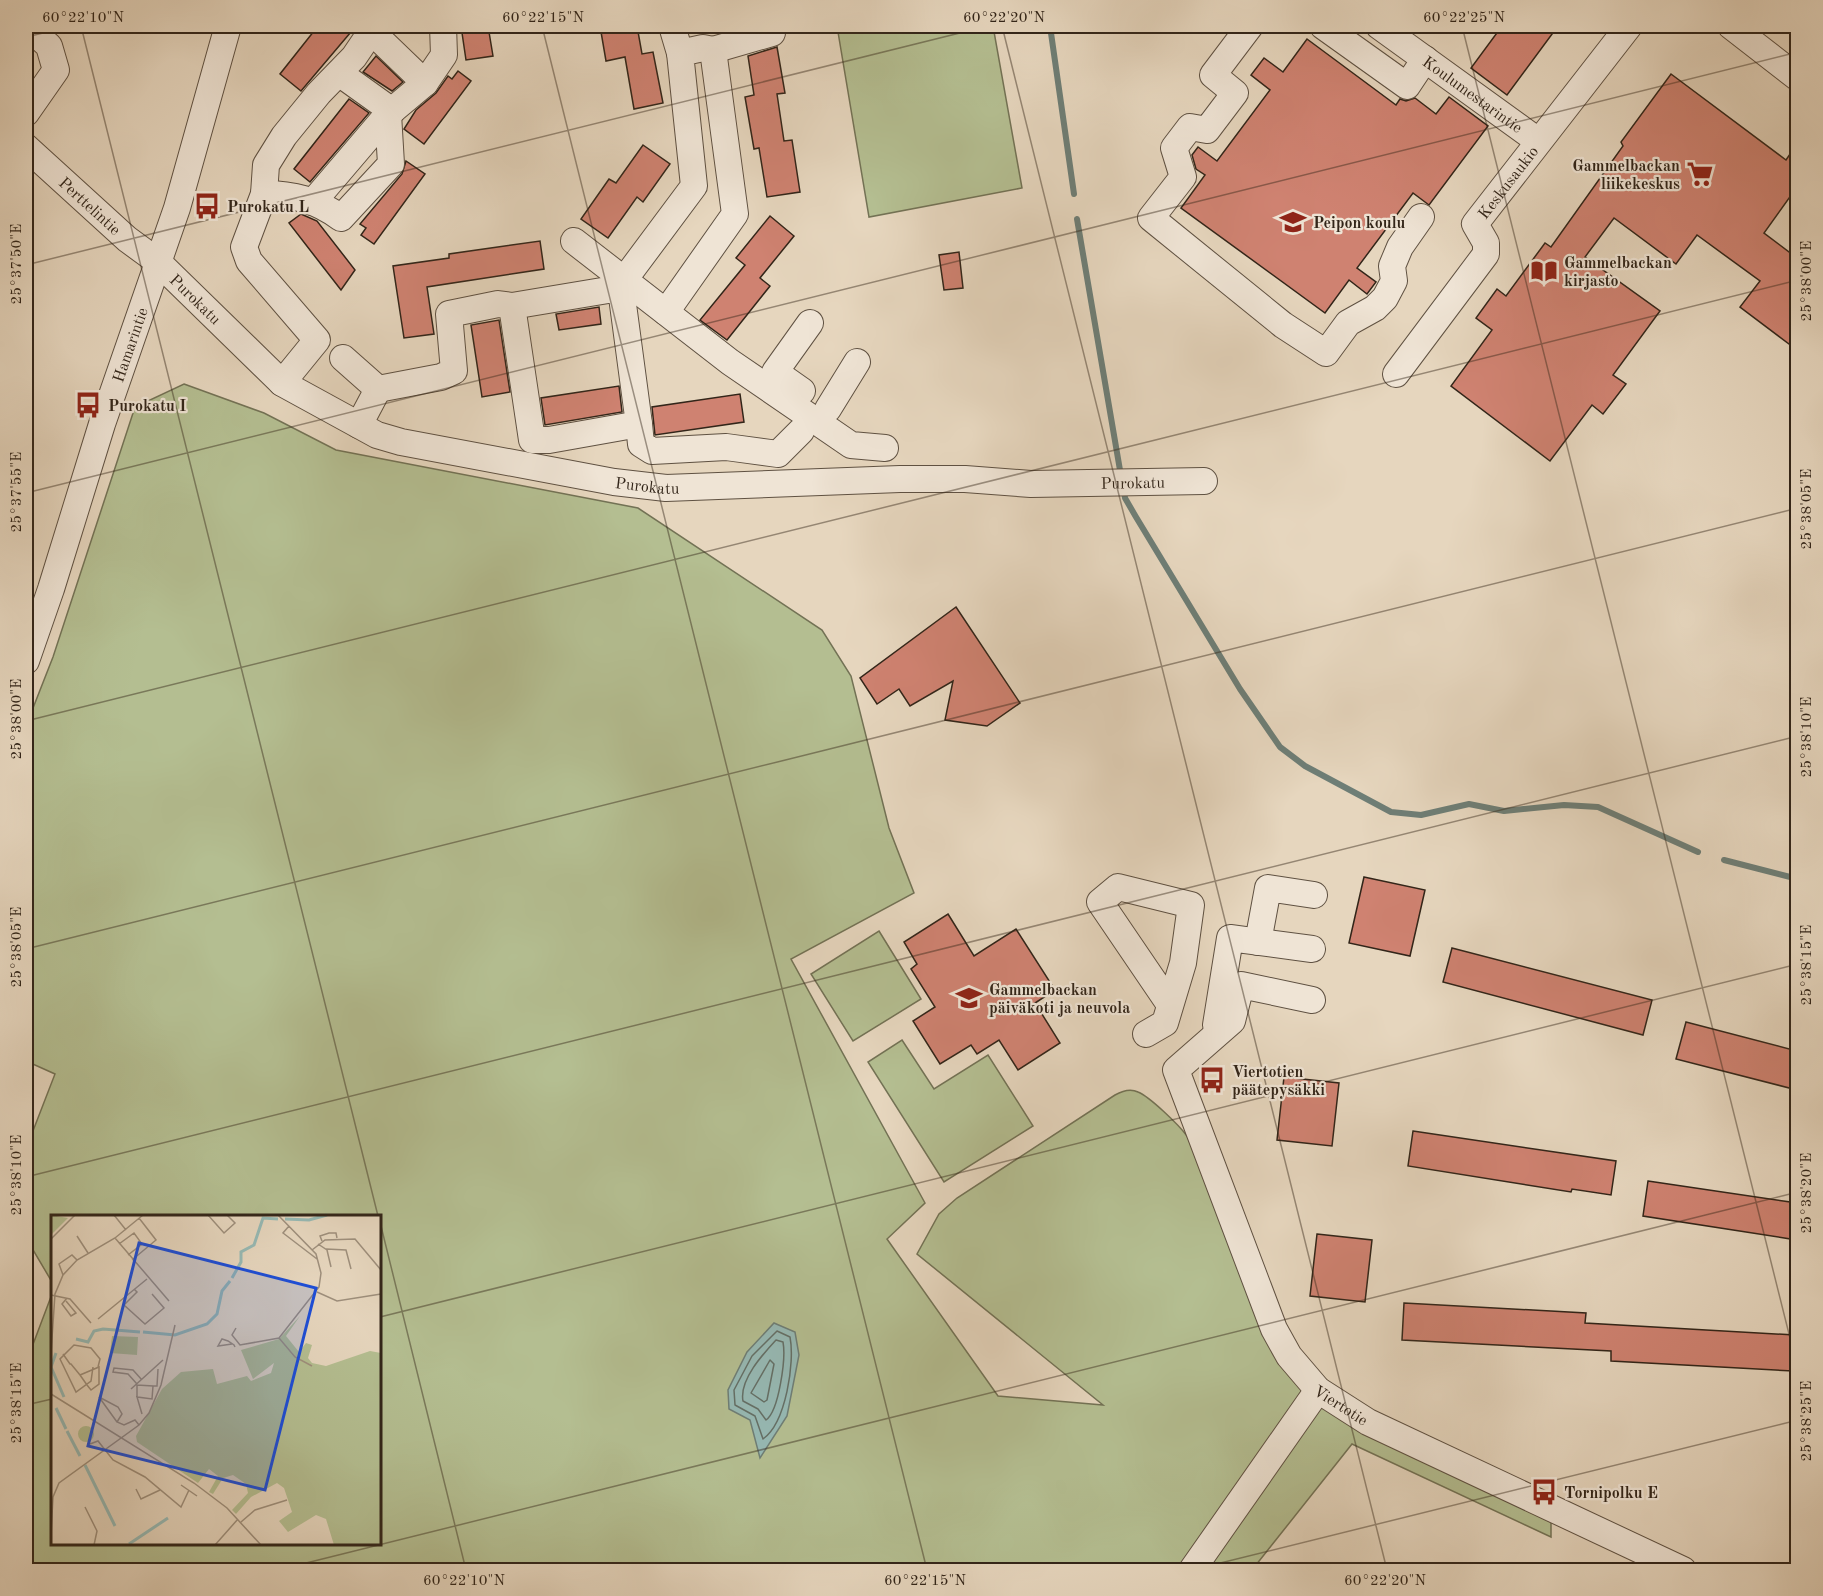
<svg xmlns="http://www.w3.org/2000/svg" width="1823" height="1596" viewBox="0 0 1823 1596" font-family="'Old Standard TT',serif">
<style>
.green{fill:#b4be91;stroke:#737255;stroke-width:1.5}
.water{fill:#96b9b4;stroke:#6e7e76;stroke-width:1.5}
.lines{fill:none;stroke-linecap:round;stroke-linejoin:round}
.shore{stroke:#646f66;stroke-width:1.5}
.stream{stroke:#6e7e76;stroke-width:6}
.building{fill:#cf8271;stroke:#322519;stroke-width:1.5}
.minor-casing{stroke:#5f5142;stroke-width:28}
.minor{stroke:#efe4d5;stroke-width:26}
.ticks{fill:none;stroke:#322519;stroke-width:1.5;stroke-opacity:0.45}
.labels{text-anchor:middle;stroke-width:4.5;stroke-linejoin:round;paint-order:stroke}
.street-label{font-size:16px;fill:#322519;stroke:#efe4d5}
.poi-label{font-size:16px;font-weight:bold;fill:#322519;stroke:#efe4d5;text-anchor:start}
.inset-river{fill:none;stroke:#96b9b4;stroke-width:3}
.inset-road{fill:none;stroke:#9e8f7c;stroke-width:1.5}
.view{fill:#1d4ed8;fill-opacity:0.15;stroke:#1d4ed8;stroke-width:3}
.inset-edge{fill:none;stroke:#322519;stroke-width:3}
.neatline{fill:none;stroke:#322519;stroke-width:2}
.ticks-label{font-size:15px;text-anchor:middle;fill:#322519}
</style>
<rect width="100%" height="100%" fill="#e6d6be"/>
<filter id="stains"><feTurbulence type="fractalNoise" baseFrequency=".00333" numOctaves="4"/><feColorMatrix values="0 0 0 0 .2 0 0 0 0 .09 0 0 0 0 .02 0 0 0 .5 -.17"/></filter>
<radialGradient id="worn" r=".72"><stop offset=".6" stop-color="#630" stop-opacity="0"/><stop offset="1" stop-color="#630" stop-opacity=".3"/></radialGradient>
<g class="green">
<polygon points="837,26 993,26 1022,188 869,217"/>
<path d="M 184,384 L 264,413 L 336,450 L 638,508 L 822,630 L 851,676 L 889,828 L 914,893 L 791,959 L 925,1203 L 887,1239 L 998,1396 L 1103,1405 L 917,1254 L 939,1214 L 957,1198 L 1115,1095 C 1122,1091 1130,1088 1138,1092 C 1150,1097 1179,1125 1187,1136 L 1310,1393 L 1341,1420 L 1551,1522 L 1551,1537 L 1352,1444 L 1252,1570 L 26,1570 L 26,1363 L 52,1294 L 52,1544 L 380,1544 L 380,1216 L 52,1216 L 52,1282 L 26,1238 L 26,1149 L 55,1074 L 26,1061 L 26,726 L 53,657 L 135,407 Z"/>
<polygon points="879,931 921,999 853,1041 811,974"/>
<polygon points="902,1040 934,1089 988,1055 1033,1126 944,1182 868,1062"/>
</g>
<polygon class="water" points="774,1323 795,1332 799,1355 787,1416 760,1458 750,1420 729,1409 728,1390 747,1352"/>
<g class="lines">
<g class="shore">
<path d="M 777,1331 L 790,1337 C 795,1362 786,1423 763,1439 L 755,1416 L 735,1405 L 734,1390 L 752,1356 Z"/>
<path d="M 776,1340 L 783,1342 C 786,1358 779,1411 766,1420 L 758,1409 L 743,1401 C 739,1380 763,1354 776,1340 Z"/>
<polygon points="770,1360 774,1364 767,1400 764,1402 751,1393"/>
</g>
<g class="stream">
<polyline points="1050,26 1074,194"/>
<polyline points="1077,219 1121,476"/>
<polyline points="1124,489 1125,498 1136,517 1240,689 1280,747 1305,766 1391,812 1421,815 1469,804 1504,811 1564,805 1598,807 1698,852"/>
<polyline points="1724,860 1798,879"/>
</g>
</g>
<g class="building">
<polygon points="318,26 356,26 301,91 280,74"/>
<polygon points="461,26 488,26 493,56 466,60"/>
<polygon points="600,26 637,26 642,54 653,52 663,103 634,109 625,57 606,61"/>
<polygon points="1502,26 1558,26 1507,95 1471,68"/>
<polygon points="1307,39 1396,105 1400,99 1406,101 1415,98 1436,114 1449,97 1488,126 1429,205 1413,193 1357,268 1376,282 1367,294 1349,280 1325,313 1181,208 1205,175 1196,169 1192,155 1198,147 1217,161 1270,90 1251,75 1264,58 1283,72"/>
<polygon points="777,47 785,93 777,94 784,141 792,140 800,192 767,197 759,148 754,149 745,97 754,95 748,56"/>
<polygon points="376,56 403,82 392,91 363,72"/>
<polygon points="458,71 471,81 424,144 404,129 416,110 436,93 448,76 452,79"/>
<polygon points="1671,74 1786,160 1797,144 1797,187 1764,233 1797,258 1797,333 1789,344 1740,307 1760,281 1697,235 1676,264 1614,218 1585,257 1660,311 1613,375 1626,384 1603,414 1592,405 1550,461 1451,386 1492,330 1476,318 1497,289 1506,296 1545,243 1551,247 1623,146 1621,142"/>
<polygon points="349,99 369,113 310,182 294,169"/>
<polygon points="643,145 670,164 643,202 637,197 608,238 581,219 609,179 616,183"/>
<polygon points="406,161 425,174 374,244 361,235 366,228 360,224 402,174"/>
<polygon points="301,214 317,221 355,270 341,290 289,223"/>
<polygon points="770,216 794,236 760,278 770,286 727,340 700,320 745,265 736,258"/>
<polygon points="540,241 544,269 427,287 434,334 404,338 393,266 449,258 449,254"/>
<polygon points="959,252 963,288 944,290 939,255"/>
<polygon points="599,307 601,324 559,330 556,314"/>
<polygon points="499,320 510,392 482,397 471,325"/>
<polygon points="619,386 622,412 545,425 541,398"/>
<polygon points="740,394 744,422 655,435 652,407"/>
<polygon points="956,607 1020,703 987,726 945,720 953,681 910,706 899,689 877,704 860,678"/>
<polygon points="1364,877 1425,890 1410,956 1349,943"/>
<polygon points="948,914 974,956 1016,929 1055,990 1035,1003 1060,1043 1018,1070 999,1040 977,1054 971,1045 940,1064 913,1021 935,1007 911,969 917,964 904,942"/>
<polygon points="1452,948 1652,1000 1643,1035 1443,982"/>
<polygon points="1686,1022 1797,1051 1797,1090 1676,1059"/>
<polygon points="1284,1077 1339,1083 1332,1146 1277,1140"/>
<polygon points="1413,1131 1616,1161 1611,1195 1572,1189 1571,1192 1408,1166"/>
<polygon points="1648,1181 1797,1203 1797,1240 1643,1216"/>
<polygon points="1317,1234 1372,1240 1365,1302 1310,1296"/>
<polygon points="1404,1303 1586,1313 1585,1323 1795,1335 1793,1371 1611,1361 1611,1351 1402,1340"/>
</g>
<g class="lines">
<g class="minor-casing">
<g id="minor">
<polyline points="672,26 680,53"/>
<polyline points="1250,26 1213,75 1235,93 1207,130 1190,127 1174,148 1183,177 1151,218 1283,325 1326,353 1348,323 1375,308 1385,298 1394,281 1392,266 1400,247 1421,217"/>
<polyline points="1323,26 1407,86 1425,59"/>
<path id="s1" d="M 1379,26 L 1538,141"/>
<polyline points="1731,26 1798,78"/>
<polyline points="371,31 425,83"/>
<polyline points="713,50 772,33"/>
<polyline points="339,73 392,111"/>
<polyline points="26,113 56,70 49,46 27,26"/>
<path id="s2" d="M 26,147 L 127,239 L 157,261 L 282,383 L 377,435 L 401,442 L 614,482 L 666,488 L 900,479 L 965,479 L 1031,484 L 1204,481"/>
<path d="M 264,194 C 293,194 317,200 341,218 L 391,164 L 388,114 L 425,83 L 444,55 L 443,26"/>
<polyline points="313,202 388,114"/>
<polyline points="574,241 730,362 851,445 885,448"/>
<polyline points="624,280 694,186 680,53 703,48 713,50 735,214 666,312"/>
<polyline points="343,358 378,389 359,425"/>
<path id="s3" d="M 1396,374 L 1486,254 L 1486,243 L 1475,224 L 1629,26"/>
<polyline points="282,383 317,340 249,261 244,247 264,194 266,165 284,136 319,93 354,57 375,26"/>
<polyline points="378,389 441,377 454,371 449,314 498,304 512,306 532,440 549,440 639,424 622,297 614,289 512,306"/>
<polyline points="802,391 775,372 810,323"/>
<polyline points="828,409 857,362"/>
<polyline points="639,424 641,444 652,451 726,447 778,454 801,431"/>
<path id="s4" d="M 26,661 L 51,589 L 102,424 L 177,208 L 228,26"/>
<polyline points="1258,942 1268,888 1314,895"/>
<path id="s5" d="M 1312,1000 L 1241,985 L 1232,1021 L 1176,1070 L 1274,1329 L 1289,1356 L 1318,1390 L 1368,1422 L 1683,1570"/>
<polyline points="1216,1025 1230,938 1312,949"/>
<polyline points="1146,1034 1165,1023 1183,963 1191,905 1118,887 1100,902 1170,1005"/>
<polyline points="1192,1570 1318,1390"/>
</g>
</g>
<use href="#minor" class="minor"/>
</g>
<path class="ticks" d="M 81,26 L 378,1216M 542,26 L 927,1570M 1002,26 L 1387,1570M 1462,26 L 1798,1370M 26,37 L 73,26M 26,265 L 988,26M 26,493 L 1798,52M 26,721 L 1798,280M 26,949 L 1798,508M 26,1177 L 1798,736M 380,1222 L 466,1570M 380,1317 L 1798,964M 26,1405 L 52,1399M 278,1570 L 1798,1192M 1192,1570 L 1798,1420"/>
<defs>
<g id="supermarket-bare" transform="scale(2.07)"><path d="M-6-5.5h2.5l.6 2H6L4.5 2H-2.5L-4.4-4H-6ZM-1.5 3.2a1.3 1.3 0 1 0 .1 0ZM3 3.2a1.3 1.3 0 1 0 .1 0Z" fill="#8f2418" stroke="#efe4d5" stroke-width="2.5" paint-order="stroke"/></g>
<g id="bus-bare" transform="scale(2.07)"><path d="M-5-6H5V4H4V6H2V4H-2V6H-4V4H-5ZM-3.5-4V0h7V-4ZM-3.5 1.2v1.5H-2V1.2ZM2 1.2v1.5H3.5V1.2Z" fill="#8f2418" stroke="#efe4d5" stroke-width="2.5" paint-order="stroke"/></g>
<g id="school-bare" transform="scale(2.07)"><path d="M0-5L7-2L0 1L-7-2ZM-4 1L0 2.5L4 1V4Q0 6-4 4Z" fill="#8f2418" stroke="#efe4d5" stroke-width="2.5" paint-order="stroke"/></g>
<g id="library-bare" transform="scale(2.07)"><path d="M-6-4Q-3-5.5-.7-3.5V5Q-3 3-6 4ZM6-4Q3-5.5 .7-3.5V5Q3 3 6 4Z" fill="#8f2418" stroke="#efe4d5" stroke-width="2.5" paint-order="stroke"/></g>
</defs>
<g fill-rule="evenodd">
<use href="#supermarket-bare" x="1700" y="174"/>
<use href="#bus-bare" x="207" y="206"/>
<use href="#school-bare" x="1293" y="222"/>
<use href="#library-bare" x="1544" y="271"/>
<use href="#bus-bare" x="88" y="405"/>
<use href="#school-bare" x="969" y="998"/>
<use href="#bus-bare" x="1212" y="1080"/>
<use href="#bus-bare" x="1544" y="1492"/>
</g>
<g class="labels">
<g class="street-label">
<text dy="6" stroke="none"><textPath href="#s1" startOffset="116">Koulumestarintie</textPath></text>
<text dy="6" stroke="none"><textPath href="#s3" startOffset="236">Keskusaukio</textPath></text>
<text dy="6" stroke="none"><textPath href="#s2" startOffset="87">Perttelintie</textPath></text>
<text dy="6" stroke="none"><textPath href="#s2" startOffset="228">Purokatu</textPath></text>
<text dy="6" stroke="none"><textPath href="#s4" startOffset="333">Hamarintie</textPath></text>
<text dy="6" stroke="none"><textPath href="#s2" startOffset="1218">Purokatu</textPath></text>
<text dy="6" stroke="none"><textPath href="#s2" startOffset="732">Purokatu</textPath></text>
<text dy="6" stroke="none"><textPath href="#s5" startOffset="564">Viertotie</textPath></text>
</g>
<g class="poi-label">
<text x="1680" y="171" text-anchor="end">Gammelbackan<tspan x="1680" dy="18">liikekeskus</tspan></text>
<text x="227" y="212">Purokatu L</text>
<text x="1313" y="228">Peipon koulu</text>
<text x="1564" y="268">Gammelbackan<tspan x="1564" dy="18">kirjasto</tspan></text>
<text x="108" y="411">Purokatu I</text>
<text x="989" y="995">Gammelbackan<tspan x="989" dy="18">päiväkoti ja neuvola</tspan></text>
<text x="1232" y="1077">Viertotien<tspan x="1232" dy="18">päätepysäkki</tspan></text>
<text x="1564" y="1498">Tornipolku E</text>
</g>
</g>
<g transform="translate(51 1215)">
<rect width="330" height="330" fill="#e6d6be"/>
<path d="M 0,0 L 17,3 L 0,20 ZM 249,101 L 235,121 L 248,137 L 255,128 L 261,130 L 257,143 L 261,148 L 275,151 L 319,136 L 330,138 L 330,330 L 283,330 L 275,304 L 265,300 L 237,317 L 228,306 L 241,297 L 233,273 L 226,268 L 200,282 L 185,299 L 181,295 L 197,278 L 195,269 L 182,260 L 172,263 L 162,279 L 158,277 L 167,261 L 158,254 L 147,268 L 86,227 L 85,221 L 111,174 L 130,157 L 162,154 L 166,169 L 196,161 L 200,166 L 220,158 L 223,148 L 202,164 L 190,135 L 228,124 ZM 61,121 L 87,122 L 86,140 L 59,138 ZM27 219a8 8 0 1 1 16 0a8 8 0 1 1-16 0Z" fill="#b4be91"/>
<path class="inset-river" d="M 234,4 L 258,5 L 276,0M 181,63 L 190,47 L 190,37 L 203,30 L 212,3 L 227,4M 92,117 L 124,120 L 156,109 L 166,99 L 171,76 L 179,66M 25,124 L 37,127 L 43,116 L 52,114 L 89,117M 5,138 L 0,152 L 13,182M 5,193 L 15,214M 16,216 L 29,241M 34,250 L 64,311M 78,329 L 117,303"/>
<path class="inset-road" d="M 63,0 L 75,15M 157,0 L 173,18 L 184,8 L 176,0M 238,11 L 232,18 L 266,44M 26,21 L 37,38M 64,23 L 118,86M 0,24 L 24,0M 271,26 L 269,21 L 278,18 L 285,18 L 286,23M 68,29 L 83,18 L 91,29 L 77,40M 267,29 L 276,35 L 280,52M 275,34 L 295,35 L 300,54M 261,35 L 274,25 L 304,24 L 330,55M 81,45 L 105,25 L 88,3M 12,60 L 8,49 L 21,40 L 26,45M 83,74 L 86,77 L 73,90 L 94,109 L 113,93 L 101,79M 266,77 L 286,86 L 330,79M 0,80 L 19,84 L 40,108M 15,86 L 25,98 L 20,101 L 11,89 L 16,83M 47,104 L 96,64M 185,113 L 181,120 L 189,130 L 228,123 L 268,72 L 270,58 L 265,39 L 227,0M 228,123 L 244,142 L 261,151M 181,129 L 167,131 L 171,124 L 177,126 L 183,130 L 184,132M 0,138 L 4,79 L 12,60 L 26,45 L 64,23 L 92,0M 12,139 L 19,149 L 20,149 L 29,160 L 36,170 L 40,175 L 48,169 L 48,152 L 29,160M 42,152 L 40,166 L 25,177 L 9,144 L 23,130 L 40,133 L 49,144 L 47,152M 86,169 L 77,159 L 62,157 L 63,153 L 82,155 L 91,165M 102,171 L 106,171 L 107,154M 80,174 L 112,145M 0,179 L 143,268 L 176,293 L 210,330M 86,182 L 86,170 L 102,171 L 101,184 L 86,182 L 91,199M 66,207 L 48,182 L 67,192 L 71,199 L 66,207 L 73,210 L 84,205 L 88,210M 39,229 L 47,226 L 62,245 L 94,262 L 130,292 L 138,275M 130,270 L 146,281M 85,274 L 90,284 L 109,275M 34,292 L 46,316 L 43,330M 190,307 L 204,295 L 236,285M 0,320 L 2,282 L 8,268 L 88,210 L 98,198 L 110,170 L 124,110M 164,330 L 187,304"/>
<path class="view" d="M 88,28 L 265,73 L 214,275 L 37,231 Z"/>
<rect width="330" height="330" class="inset-edge"/>
</g>
<rect width="1823" height="1596" fill="none" stroke="#e6d6be" stroke-width="66"/>
<rect x="33" y="33" width="1757" height="1530" class="neatline"/>
<g class="ticks-label">
<text x="83" y="22">60°22'10"N</text>
<text x="543" y="22">60°22'15"N</text>
<text x="1004" y="22">60°22'20"N</text>
<text x="1464" y="22">60°22'25"N</text>
<text transform="translate(16 264) rotate(-90)" y="5">25°37'50"E</text>
<text transform="translate(1806 281) rotate(-90)" y="5">25°38'00"E</text>
<text transform="translate(16 492) rotate(-90)" y="5">25°37'55"E</text>
<text transform="translate(1806 509) rotate(-90)" y="5">25°38'05"E</text>
<text transform="translate(16 719) rotate(-90)" y="5">25°38'00"E</text>
<text transform="translate(1806 737) rotate(-90)" y="5">25°38'10"E</text>
<text transform="translate(16 947) rotate(-90)" y="5">25°38'05"E</text>
<text transform="translate(1806 965) rotate(-90)" y="5">25°38'15"E</text>
<text transform="translate(16 1175) rotate(-90)" y="5">25°38'10"E</text>
<text transform="translate(1806 1193) rotate(-90)" y="5">25°38'20"E</text>
<text transform="translate(16 1403) rotate(-90)" y="5">25°38'15"E</text>
<text transform="translate(1806 1421) rotate(-90)" y="5">25°38'25"E</text>
<text x="464" y="1585">60°22'10"N</text>
<text x="925" y="1585">60°22'15"N</text>
<text x="1385" y="1585">60°22'20"N</text>
</g>
<rect width="100%" height="100%" filter="url(#stains)"/>
<rect width="100%" height="100%" fill="url(#worn)"/>
</svg>
